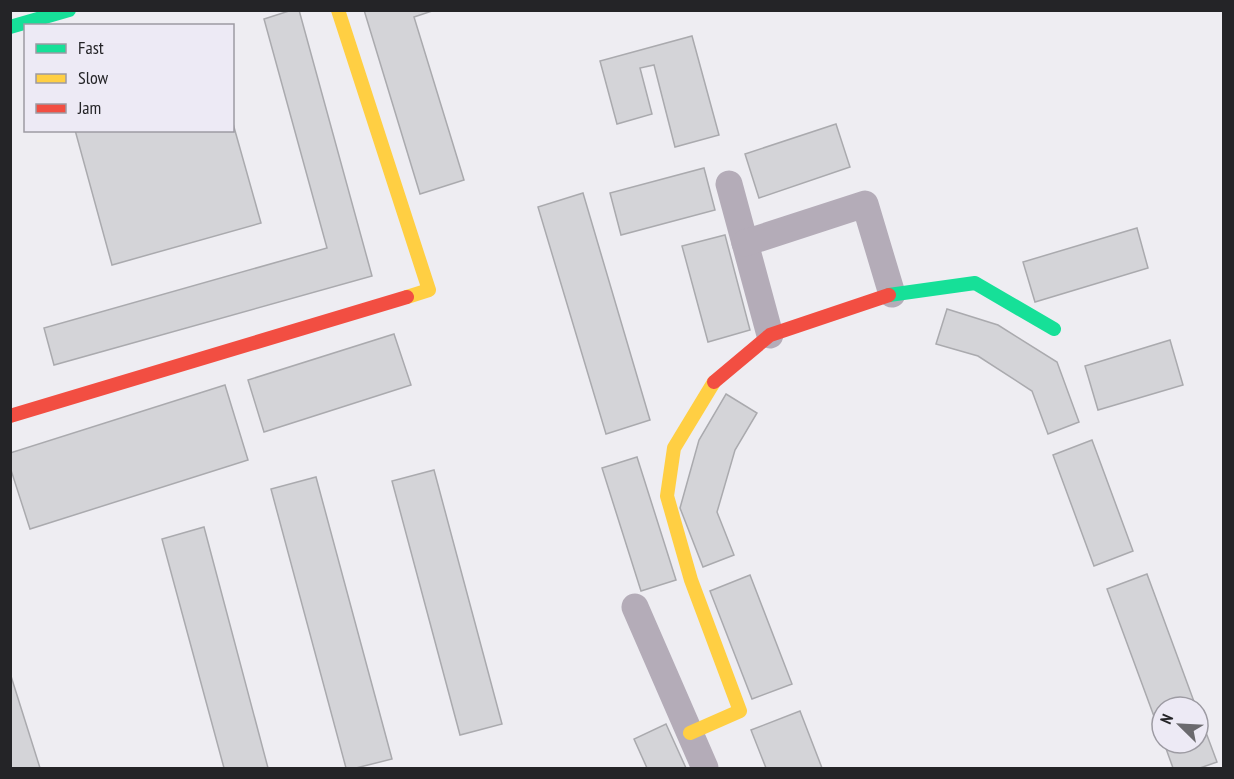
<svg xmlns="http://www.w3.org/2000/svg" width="1234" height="779" viewBox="0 0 1234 779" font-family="'PT Sans Narrow',sans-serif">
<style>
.building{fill:#d4d4d8;stroke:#aaaaae;stroke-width:1.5}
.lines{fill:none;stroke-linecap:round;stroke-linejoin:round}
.street{stroke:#b4acb8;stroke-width:27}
.fast{stroke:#16e098;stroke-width:14}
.slow{stroke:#ffcf43;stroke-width:14}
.jam{stroke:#f24e42;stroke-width:14}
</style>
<rect width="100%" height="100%" fill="#eeedf2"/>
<g class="building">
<polygon points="292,10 299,10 372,276 54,365 44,328 327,248 264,19"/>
<polygon points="364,10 435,10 414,17 464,180 420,194"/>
<polygon points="692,36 719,135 675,147 654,65 640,68 652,114 617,124 600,61"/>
<polygon points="232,120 261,223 112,265 75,130 232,130"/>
<polygon points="836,124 850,167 759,198 745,154"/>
<polygon points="704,168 715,210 621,235 610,193"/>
<polygon points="583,193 650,420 606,434 538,207"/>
<polygon points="1137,228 1148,268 1035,302 1023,262"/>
<polygon points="725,235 750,330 708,342 682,246"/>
<polygon points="947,309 998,325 1057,362 1079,422 1048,434 1032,391 978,356 936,344"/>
<polygon points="394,334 411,385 264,432 248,380"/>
<polygon points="1170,340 1183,385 1098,410 1085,366"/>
<polygon points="225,385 248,460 30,529 10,467 10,453"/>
<polygon points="726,394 757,413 735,450 717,512 734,555 703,567 680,508 699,440"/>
<polygon points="1092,440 1133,551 1094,566 1053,455"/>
<polygon points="637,457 676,580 641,591 602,468"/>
<polygon points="434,470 502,724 460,735 392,481"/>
<polygon points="316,477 392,759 356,768 346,768 271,489"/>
<polygon points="204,527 268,768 224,768 162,539"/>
<polygon points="1147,574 1196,707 1162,707 1162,738 1107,589"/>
<polygon points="750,575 792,684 752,699 710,591"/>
<polygon points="10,673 40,768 10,768"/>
<polygon points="800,711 822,768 766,768 751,730"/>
<polygon points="1198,711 1217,762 1200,768 1173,768 1164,743 1198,743"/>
<polygon points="666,724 686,768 647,768 634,739"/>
</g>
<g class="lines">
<g class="street">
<polyline points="729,184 770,335"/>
<polyline points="745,243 865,204 892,294"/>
<polyline points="635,607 705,768"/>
</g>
<g class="fast">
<polyline points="10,27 69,10"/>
<polyline points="889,295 975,283 1054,329"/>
</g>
<g class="slow">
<polyline points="338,10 429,290 407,297"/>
<polyline points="690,733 740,711 691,580 667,496 674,448 714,382"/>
</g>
<g class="jam">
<polyline points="714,382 770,335 889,295"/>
<polyline points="10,416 407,297"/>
</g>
</g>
<rect width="1234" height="779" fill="none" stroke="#242427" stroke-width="24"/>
<rect x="24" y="24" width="210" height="108" fill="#edeaf5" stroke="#9d9ba3" stroke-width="1.5"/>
<rect x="36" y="44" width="30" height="9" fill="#16e098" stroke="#9d9ba3" stroke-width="1.5"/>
<text x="78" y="54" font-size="18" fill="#242427">Fast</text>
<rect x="36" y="74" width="30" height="9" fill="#ffcf43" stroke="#9d9ba3" stroke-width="1.5"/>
<text x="78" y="84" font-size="18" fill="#242427">Slow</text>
<rect x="36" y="104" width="30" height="9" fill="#f24e42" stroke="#9d9ba3" stroke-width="1.5"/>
<text x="78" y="114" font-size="18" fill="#242427">Jam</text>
<g transform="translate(1180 725) rotate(294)"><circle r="28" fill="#edeaf5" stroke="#9d9ba3" stroke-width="1.5"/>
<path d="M0-4.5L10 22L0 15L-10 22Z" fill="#6b6a6e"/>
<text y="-9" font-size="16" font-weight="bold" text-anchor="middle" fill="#242427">N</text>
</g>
</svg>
